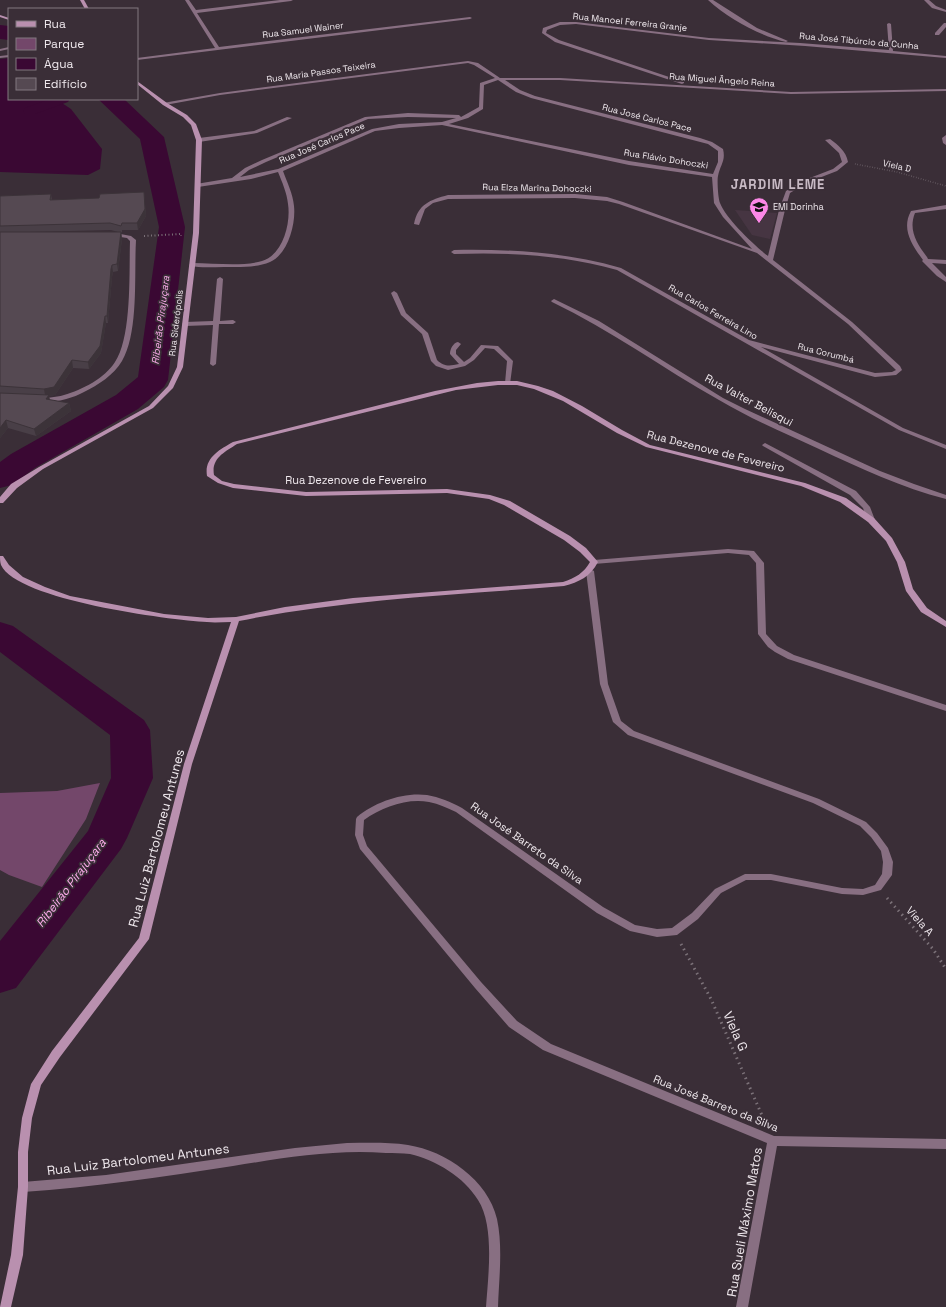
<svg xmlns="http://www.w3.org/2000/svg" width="946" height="1307" viewBox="0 0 946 1307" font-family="'Space Grotesk',sans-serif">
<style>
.built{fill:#463542}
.green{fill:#73476a}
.water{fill:#3a0833}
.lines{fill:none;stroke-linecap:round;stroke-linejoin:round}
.canal{fill:#3a0833;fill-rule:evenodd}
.river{fill:#3a0833;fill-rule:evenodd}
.path-far2{stroke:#7c7279;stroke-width:1.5;stroke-dasharray:0.5 2;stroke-linecap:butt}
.path-far1{stroke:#7c7279;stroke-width:2;stroke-dasharray:1 2.5;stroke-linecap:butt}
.path{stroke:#7c7279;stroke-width:3;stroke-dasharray:1.5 4;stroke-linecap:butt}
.lane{fill:#886f82;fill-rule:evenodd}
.street{fill:#886f82;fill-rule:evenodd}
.secondary{fill:#b990af;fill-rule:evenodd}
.wall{fill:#493f47;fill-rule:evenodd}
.shaded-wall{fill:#3c3339}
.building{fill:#554952;stroke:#3c3339}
.labels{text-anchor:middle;stroke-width:3.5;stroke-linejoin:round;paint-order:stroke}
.far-street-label{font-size:9px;fill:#efe8ed;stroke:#3a2e37}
.far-poi-label{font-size:9px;fill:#efe8ed;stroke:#3a2e37;text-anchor:start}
.far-water-label{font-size:10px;font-style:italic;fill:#fdacec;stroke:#3a2e37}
.street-label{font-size:11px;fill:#efe8ed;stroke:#3a2e37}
.water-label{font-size:12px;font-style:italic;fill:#fdacec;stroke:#3a2e37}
.far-district-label{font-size:13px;font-weight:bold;letter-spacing:1px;fill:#c8bac5;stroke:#3a2e37}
.near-street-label{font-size:13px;fill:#efe8ed;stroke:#3a2e37}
</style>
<rect width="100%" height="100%" fill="#3a2e37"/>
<polygon class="built" points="735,210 777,213 770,239 752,235"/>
<polygon class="green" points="100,783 86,819 42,887 9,875 0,870 0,793 57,791"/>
<polygon class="water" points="9,58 9,99 56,99 71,109 102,149 100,169 88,175 0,172 0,59"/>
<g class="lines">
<polygon class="canal" points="50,99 70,99 68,102 35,114 25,114 23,111 25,108"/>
<g class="river">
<polygon points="0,25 9,26 9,40 0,39"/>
<polygon points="98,99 124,99 164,137 185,227 168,380 164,387 138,409 35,468 12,485 0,488 0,462 11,454 116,395 138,377 159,227 140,139"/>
<polygon points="0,622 13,626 144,720 150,730 153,778 127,838 121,849 16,988 0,993 0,941 88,831 111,778 110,735 0,652"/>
</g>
<polyline class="path-far2" points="855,164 897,172 946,186"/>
<polyline class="path-far1" points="144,236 181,234 181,236"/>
<g class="path">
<polyline points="887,898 933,949 946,969"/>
<polyline points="681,944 711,999 764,1120"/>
</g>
<g class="lane">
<polygon points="944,23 946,23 946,27 939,35 935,35 935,33"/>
<polygon points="9,47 9,49 0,51 0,49"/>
<polygon points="9,55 9,57 0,58 0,56"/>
<polygon points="287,117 292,118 257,133 199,142 196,140 199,138 254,131"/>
<polygon points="220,277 223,279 220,321 233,320 236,322 233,324 219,324 216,364 213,366 210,364 213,325 185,326 182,324 185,322 213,321 217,279"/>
<path d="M 394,291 L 397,293 L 406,313 L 428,333 L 437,360 C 444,367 450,366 459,364 L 450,354 C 450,349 453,343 458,342 L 461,344 L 456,350 L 456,354 L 464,362 L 470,358 L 481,345 L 498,346 L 513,361 L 510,384 L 508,385 L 505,383 L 507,361 L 494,349 L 485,348 L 474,360 L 465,366 L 448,370 L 436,366 L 431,361 L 422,334 L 401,315 L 391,293 Z"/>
<polygon points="765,443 856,491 870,507 875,520 874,522 868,522 863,508 850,495 763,446 762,445"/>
</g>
<g class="street">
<polygon points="185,0 189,0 196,10 280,0 293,0 291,1 197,13 219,47 470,17 472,18 470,19 137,60 137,58 215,48"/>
<path d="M 708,0 L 713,0 L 757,28 L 788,41 L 786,42 C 758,35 729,19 708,0 Z"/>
<polygon points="924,0 929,0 936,6 946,10 946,12 932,8"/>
<polygon points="560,22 576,22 709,38 800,43 889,50 887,24 889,23 891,24 893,51 946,56 946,58 805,46 709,40 576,24 560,25 547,30 546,33 559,40 684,82 684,83 682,84 555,42 542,33 543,28"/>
<path d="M 468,61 L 478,63 L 500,78 L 560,78 L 791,92 L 946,89 L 946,91 L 791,94 L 560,80 L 505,80 L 520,90 L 535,96 L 700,138 L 712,142 L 723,149 C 726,161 720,165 718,176 C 717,180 718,199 720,203 C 726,219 755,246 768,256 L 779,210 L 786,191 L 802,181 L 833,169 L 842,162 L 839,153 L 825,140 L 830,139 C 838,145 846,151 848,162 L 837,171 L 806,183 L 790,193 L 785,210 L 773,260 L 852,322 L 900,366 L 902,370 L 896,375 L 875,377 L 761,347 L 903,428 L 946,445 L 946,449 L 899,430 L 617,270 C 563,255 509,252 454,254 L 451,252 L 454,250 C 511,249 566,252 621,268 L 749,340 L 875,373 L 892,372 L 896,370 L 848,324 L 757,253 L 619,204 L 607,201 L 575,198 L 448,199 L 433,203 L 425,209 L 419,225 L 414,224 C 418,204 430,200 448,195 L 575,194 L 607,197 L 623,202 L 752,249 L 723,217 L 714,203 L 712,177 L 629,165 L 442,125 L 399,128 L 375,131 L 283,171 C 287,182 293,194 294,206 C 296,224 288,254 270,262 C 256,268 239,267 224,267 C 213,267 201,268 190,266 L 189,265 L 192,263 C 215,263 240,267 262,261 C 283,255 291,223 288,204 C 287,193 282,182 278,172 L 251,179 L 198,187 L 195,185 L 196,184 L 232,178 L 245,168 L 262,160 L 365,117 L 408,113 L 459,115 L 461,117 L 479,107 L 480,83 L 495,78 L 474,65 L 468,63 L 220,95 L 165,105 L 163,104 L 163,103 L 220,93 ZM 498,80 L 516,92 L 531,98 L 708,144 L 718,151 L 718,162 L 713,174 L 629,161 L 449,124 L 468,118 L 483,109 L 484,85 ZM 408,117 L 456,118 L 442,122 L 399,124 L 372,129 L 278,169 L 240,177 L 249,170 L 266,162 L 368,119 Z"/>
<polygon points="946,135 946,145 943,143 942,138"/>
<path d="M 946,205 L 946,209 L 915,213 C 908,230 917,244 927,257 L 928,259 L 946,260 L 946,264 L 932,263 L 946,277 L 946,282 L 937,276 L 922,261 L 923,260 C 912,245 901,229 911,211 Z"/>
<path d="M 110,232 L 131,236 L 136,240 C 134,274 139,332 122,361 C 114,375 98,385 84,392 C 71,399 52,404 37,401 L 37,399 C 46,397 55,398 64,395 C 82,390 105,378 115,362 C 132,337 129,272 130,241 L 127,238 L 108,235 L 107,234 Z"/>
<path d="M 554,299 L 599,321 L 723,398 L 745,409 L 880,471 L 914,484 L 946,495 L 946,499 C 902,488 860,468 819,449 C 786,434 751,419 719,400 C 662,368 611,330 552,302 L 551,301 Z"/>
<polygon points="728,549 754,551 764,563 766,634 777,646 794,655 946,705 946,711 788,659 775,652 768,647 758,634 756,563 749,555 728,553 594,564 590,562 594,560"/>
<path d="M 587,569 L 590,569 L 594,571 L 608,684 L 621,721 L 634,731 L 819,799 L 866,822 L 877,833 L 888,848 L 893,862 L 892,875 L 881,890 L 863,895 L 842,894 L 771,880 L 746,880 L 721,893 L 698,919 L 677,935 L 657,937 L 630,931 L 597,913 L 456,812 C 447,808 439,804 429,802 C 407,798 382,807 364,820 L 363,835 L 367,846 L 481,982 L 517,1021 L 551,1044 L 774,1136 L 946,1139 L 946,1149 L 777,1146 L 748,1307 L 736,1307 L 767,1143 L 543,1050 L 509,1027 L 475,988 L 360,849 L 355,835 L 356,819 L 357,817 C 375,802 403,792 427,795 C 439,797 451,802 462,808 L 603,907 L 635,925 L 657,929 L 672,928 L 692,913 L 715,889 L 745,874 L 771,874 L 842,888 L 863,889 L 875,885 L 882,874 L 883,862 L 881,851 L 871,837 L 860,826 L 813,803 L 628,735 L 613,722 L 600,684 L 586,571 Z"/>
<path d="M 347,1143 C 367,1143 388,1142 408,1145 C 446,1151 488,1180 497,1219 C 503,1247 499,1278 498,1307 L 486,1307 C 488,1277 495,1226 478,1200 C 464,1177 436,1160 410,1154 C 402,1153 394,1153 386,1153 C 334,1149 283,1158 233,1166 C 163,1177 93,1187 23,1192 L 19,1190 L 18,1187 L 19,1184 L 23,1182 L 106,1175 L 295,1148 Z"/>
</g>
<g class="secondary">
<polygon points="80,0 84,0 89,9 85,9"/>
<polygon points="0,15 9,18 9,20 0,17"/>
<polygon points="137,81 167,103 187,115 196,124 202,140 199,233 183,367 173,388 153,408 43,469 17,488 3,503 0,503 0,497 11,484 39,467 149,406 168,386 177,367 193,233 196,140 191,125 183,117 163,105 137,84"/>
<path d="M 498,381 L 517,381 L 538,386 L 553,391 L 582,406 L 622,430 L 650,445 L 805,483 L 846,498 L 874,518 L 892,538 L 905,562 L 913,589 L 927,608 L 946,621 L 946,627 L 921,612 L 906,591 L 897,562 L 886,541 L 868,522 L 840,502 L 801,486 L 646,447 L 617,433 L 563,401 L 534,389 L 517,385 L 498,385 L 456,390 L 237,444 C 225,452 211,458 214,475 L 222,481 L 234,484 L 306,492 L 447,489 L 490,495 L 510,501 L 570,536 L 586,548 L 598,562 C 590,577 579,582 564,586 C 455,595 346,599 239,621 L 192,764 L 149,939 L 60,1057 L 41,1085 L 32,1118 L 28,1152 L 28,1187 L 23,1255 L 11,1307 L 0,1307 L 11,1255 L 18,1187 L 18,1152 L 22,1118 L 31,1084 L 52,1051 L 139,938 L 184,764 L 231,622 C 223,622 215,623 207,622 C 169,620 17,600 1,565 C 0,562 0,559 0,556 L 3,556 L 9,565 L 23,577 L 45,587 L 70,596 L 164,614 L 208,618 L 236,617 L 285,607 L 353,598 L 563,582 C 575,578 584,573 590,562 L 580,552 L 564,540 L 504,505 L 489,499 L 447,493 L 306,496 L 233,488 L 218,483 L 207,476 C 204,458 219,450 233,442 L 435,391 L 477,383 Z"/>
</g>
</g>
<path class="wall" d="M 144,192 L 146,216 L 138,230 L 122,230 L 122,233 L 121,232 L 122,239 L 118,271 L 113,272 L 112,277 L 108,323 L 106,323 L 101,353 L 89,369 L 73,368 L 55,395 L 49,396 L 50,400 L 69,403 L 71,411 L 36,436 L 8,428 L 0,438 L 0,196 L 51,194 L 52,200 L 99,198 ZM 111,230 L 118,232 L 29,232 Z"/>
<g class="shaded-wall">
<polygon points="144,192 146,216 138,230 137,223"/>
<polygon points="121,232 122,239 118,271 117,264"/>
<polygon points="112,265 113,272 112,277 108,323 107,316 111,269"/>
<polygon points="105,316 106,323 101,353 89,369 88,362"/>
<polygon points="72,360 73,368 55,395 49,396 50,402 47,407 44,389"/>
<polygon points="69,403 71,411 36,436 34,429"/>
<polygon points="6,420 8,428 0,438 0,428"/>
</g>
<g class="building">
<polygon points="144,192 145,209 137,223 122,223 121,226 110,223 0,226 0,196 51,194 50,200 99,198 100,194"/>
<polygon points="0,232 121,232 117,264 112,265 111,269 107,316 105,316 100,346 88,362 72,360 54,387 44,389 0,386"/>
<polygon points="0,393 49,395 46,399 69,403 34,429 6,420 0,428"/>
</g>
<defs>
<g id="school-pin" transform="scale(1)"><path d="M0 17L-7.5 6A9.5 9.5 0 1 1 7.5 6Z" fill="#fb87e6" stroke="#3a2e37"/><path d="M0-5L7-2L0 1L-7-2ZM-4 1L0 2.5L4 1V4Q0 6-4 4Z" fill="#111"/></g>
</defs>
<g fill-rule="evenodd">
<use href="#school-pin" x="759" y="207"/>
</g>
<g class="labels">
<g class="far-street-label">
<text transform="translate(630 22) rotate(6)" y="3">Rua Manoel Ferreira Granje</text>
<text transform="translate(303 30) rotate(-7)" y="3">Rua Samuel Wainer</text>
<text transform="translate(859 41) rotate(5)" y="3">Rua José Tibúrcio da Cunha</text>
<text transform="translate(321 72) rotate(-8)" y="3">Rua Maria Passos Teixeira</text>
<text transform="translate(722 80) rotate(4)" y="3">Rua Miguel Ângelo Reina</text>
<text transform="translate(647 118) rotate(14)" y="3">Rua José Carlos Pace</text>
<text transform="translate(322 143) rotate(-23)" y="3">Rua José Carlos Pace</text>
<text transform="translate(666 159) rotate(9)" y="3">Rua Flávio Dohoczki</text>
<text transform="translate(897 166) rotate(13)" y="3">Viela D</text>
<text transform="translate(537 188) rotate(1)" y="3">Rua Elza Marina Dohoczki</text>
<text transform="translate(713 312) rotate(30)" y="3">Rua Carlos Ferreira Lino</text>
<text transform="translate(176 323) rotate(-83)" y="3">Rua Siderópolis</text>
<text transform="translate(826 353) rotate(14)" y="3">Rua Corumbá</text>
</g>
<g class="far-poi-label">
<text x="773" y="210">EMI Dorinha</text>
</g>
<g class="far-water-label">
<text transform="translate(160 320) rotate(-83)" y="4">Ribeirão Pirajuçara</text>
</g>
<g class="street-label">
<text transform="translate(749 400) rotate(28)" y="4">Rua Valter Belisqui</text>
<text transform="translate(716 451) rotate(14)" y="4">Rua Dezenove de Fevereiro</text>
<text x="356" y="484">Rua Dezenove de Fevereiro</text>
<text transform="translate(527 843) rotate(35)" y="4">Rua José Barreto da Silva</text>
<text transform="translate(920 921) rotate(48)" y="4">Viela A</text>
<text transform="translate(716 1103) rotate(22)" y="4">Rua José Barreto da Silva</text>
</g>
<g class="water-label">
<text transform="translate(71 883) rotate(-53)" y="4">Ribeirão Pirajuçara</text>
</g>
<g class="far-district-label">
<text x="778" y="189">JARDIM LEME</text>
</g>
<g class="near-street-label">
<text transform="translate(156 838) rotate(-75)" y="5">Rua Luiz Bartolomeu Antunes</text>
<text transform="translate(736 1031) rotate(66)" y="5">Viela G</text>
<text transform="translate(138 1159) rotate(-7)" y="5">Rua Luiz Bartolomeu Antunes</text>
<text transform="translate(744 1222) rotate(-80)" y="5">Rua Sueli Máximo Matos</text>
</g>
</g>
<rect x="8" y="8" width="130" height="92" fill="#3a2e37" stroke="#827880"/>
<rect x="16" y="21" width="20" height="6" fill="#b990af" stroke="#827880"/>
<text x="44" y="28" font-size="12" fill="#efe8ed">Rua</text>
<rect x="16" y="38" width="20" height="12" fill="#73476a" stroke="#827880"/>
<text x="44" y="48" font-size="12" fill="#efe8ed">Parque</text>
<rect x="16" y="58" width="20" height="12" fill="#3a0833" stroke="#827880"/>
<text x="44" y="68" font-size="12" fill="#efe8ed">Água</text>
<rect x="16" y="78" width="20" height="12" fill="#554952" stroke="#827880"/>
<text x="44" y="88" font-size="12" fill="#efe8ed">Edifício</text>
</svg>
